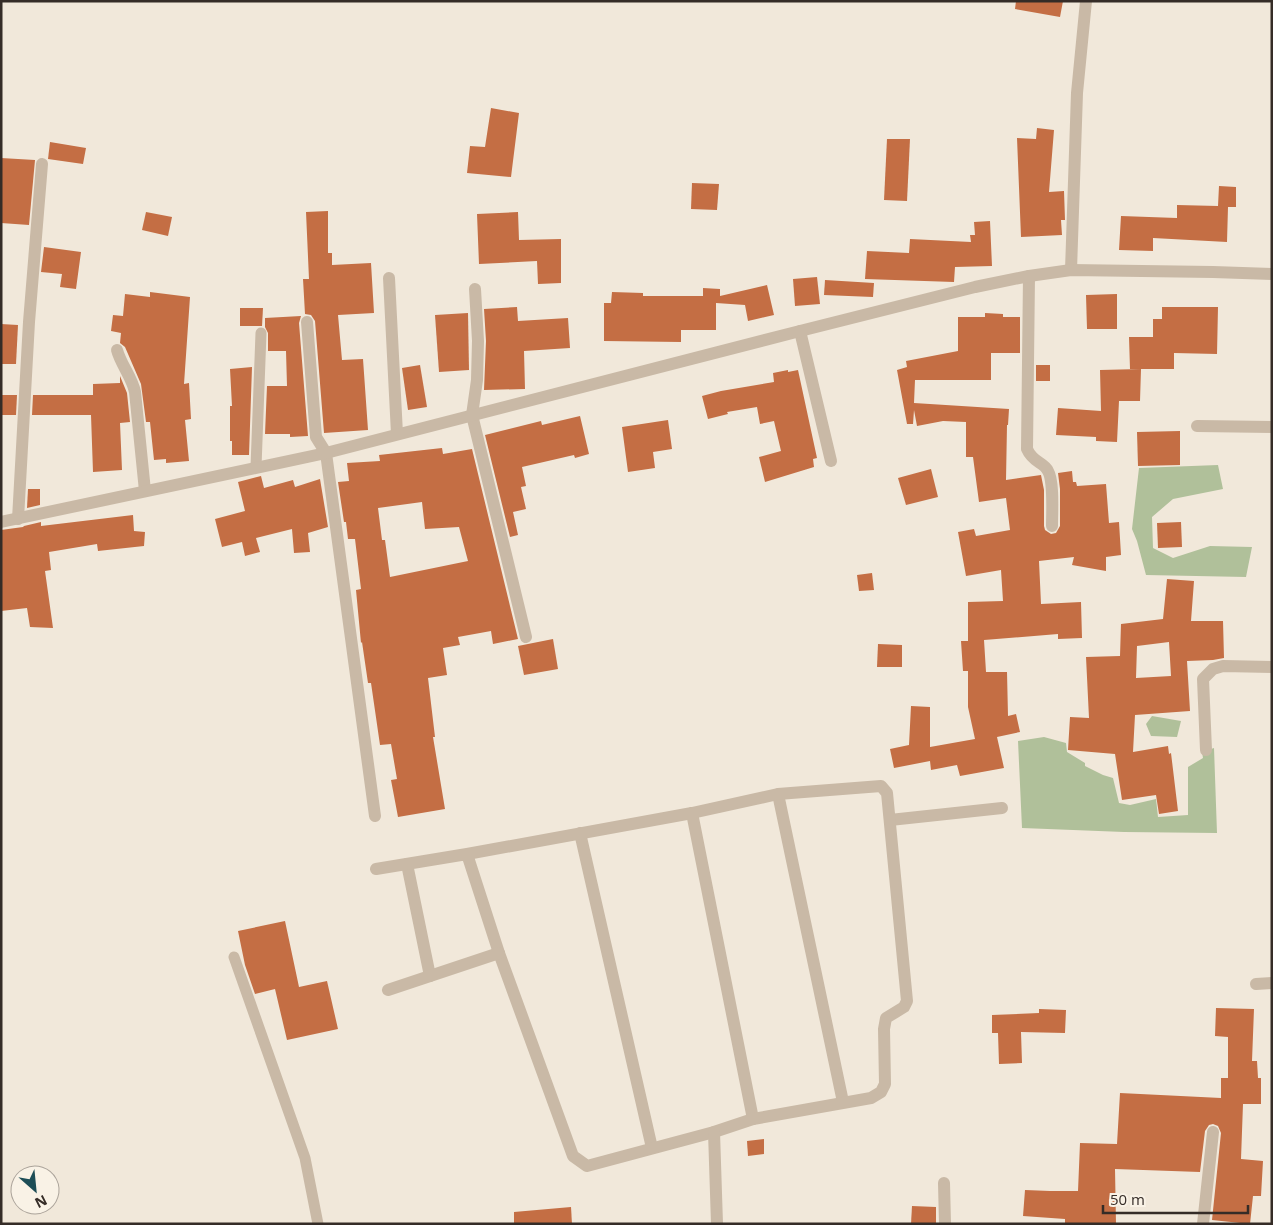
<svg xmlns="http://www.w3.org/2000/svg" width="1273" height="1225" viewBox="0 0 1273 1225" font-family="'Open Sans',sans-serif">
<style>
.green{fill:#b0c09a}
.building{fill:#c46e44;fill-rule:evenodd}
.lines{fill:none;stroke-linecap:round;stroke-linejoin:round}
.service{stroke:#c9b9a6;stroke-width:11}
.minor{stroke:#c9b9a6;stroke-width:12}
</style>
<rect width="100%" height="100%" fill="#f1e8da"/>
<g class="green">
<polygon points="1218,465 1223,489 1173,499 1152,517 1153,548 1173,558 1210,546 1252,547 1246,577 1146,575 1137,541 1132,529 1139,468"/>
<polygon points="1152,716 1181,721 1177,737 1151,736 1146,724"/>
<polygon points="1044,737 1066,743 1067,752 1085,763 1085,766 1103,775 1113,778 1119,803 1130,805 1156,799 1158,817 1188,815 1188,767 1203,758 1202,752 1214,748 1217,833 1124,832 1022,828 1018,741"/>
</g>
<g class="building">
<polygon points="1016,1 1063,1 1060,17 1015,9"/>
<polygon points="491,108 519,113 511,177 467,173 470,146 485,147"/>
<polygon points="1037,128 1054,130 1049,192 1064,191 1065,220 1061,220 1062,235 1021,237 1017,138 1036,139"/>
<polygon points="887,139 910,139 907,201 884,200"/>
<polygon points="50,142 86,148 83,164 48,159"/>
<polygon points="1,158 35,160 29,225 1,223"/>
<polygon points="692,183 719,184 717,210 691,209"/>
<polygon points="1219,186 1236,187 1236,207 1228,207 1227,242 1153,238 1153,251 1119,250 1121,216 1177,218 1177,205 1218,206"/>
<polygon points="328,211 328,253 332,253 332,265 371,263 374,313 338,315 342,360 363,359 368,430 324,433 315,321 311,315 305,314 303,279 309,279 306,212"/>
<polygon points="146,212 172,217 168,236 142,230"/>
<polygon points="518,212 519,240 561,239 561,283 538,284 537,261 479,264 477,214"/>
<polygon points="990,221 992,266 955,267 954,282 865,279 867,251 909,253 910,239 971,242 970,235 975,235 974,222"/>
<polygon points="44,247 81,252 76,289 60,287 62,274 41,272"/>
<polygon points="817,277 820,304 795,306 793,279"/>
<polygon points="825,280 874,283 873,297 824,295"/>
<polygon points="767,285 774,315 748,321 745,305 716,303 716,330 681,330 681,342 604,341 604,303 611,303 612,292 643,293 643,296 703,296 703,288 720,289 720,296"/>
<polygon points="150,292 190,297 184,384 189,383 191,419 185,420 189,461 166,463 166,459 154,460 150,422 146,422 141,384 125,347 120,343 121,333 111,331 113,315 123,316 125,294 150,297"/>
<polygon points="1117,294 1117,329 1087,329 1086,295"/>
<polygon points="517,307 518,321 568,318 570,348 524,351 525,389 484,390 486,341 484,309"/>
<polygon points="1162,307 1218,307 1217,354 1174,353 1174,369 1130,369 1129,337 1153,337 1153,319 1162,319"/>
<polygon points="240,308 263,308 262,326 240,326"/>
<polygon points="468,313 469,370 439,372 435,315"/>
<polygon points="985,313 1003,314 1003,317 1020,317 1020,353 991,353 991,380 915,380 914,403 1009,409 1008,425 1007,425 1006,480 1041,475 1044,490 1044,526 1045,530 1051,534 1056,533 1060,526 1060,489 1058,473 1072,471 1073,482 1076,482 1077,486 1106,484 1109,523 1119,522 1121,555 1106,557 1106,571 1072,565 1074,557 1039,561 1041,604 1081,602 1082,638 1058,639 1058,634 984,640 986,672 1007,672 1008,716 1016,714 1020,732 997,737 1004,768 960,776 957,765 931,770 930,761 894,768 890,749 909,745 911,706 930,707 930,747 975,739 968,707 968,671 963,671 961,641 968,641 968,602 1003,601 1001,570 966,576 958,532 974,529 976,536 1010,530 1006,498 979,502 973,457 966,457 966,422 943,421 917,426 914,410 913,424 907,424 897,370 907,367 906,361 958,351 958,317 985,317"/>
<polygon points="301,316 299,323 308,436 290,437 290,434 265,434 267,386 287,386 286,351 268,351 268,333 265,327 265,318"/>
<polygon points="1,324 18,325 16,364 1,364"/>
<polygon points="420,365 427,407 408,410 402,368"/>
<rect x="1036" y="365" width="14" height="16"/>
<polygon points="252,367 249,455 232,455 232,441 230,441 230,406 232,406 230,369"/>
<polygon points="1141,369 1140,401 1119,401 1117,442 1096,441 1096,437 1056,435 1058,408 1101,411 1100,370"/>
<polygon points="788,370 788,372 798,370 817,458 813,459 814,467 765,482 759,457 781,451 774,421 760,424 757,407 727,412 728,414 708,419 702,396 721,391 774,382 773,373"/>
<polygon points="120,376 127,393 130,422 120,423 122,470 93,472 91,415 32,415 33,395 93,395 93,384 120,383"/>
<polygon points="1,395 17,395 16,415 1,415"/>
<polygon points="580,416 589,454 575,458 574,455 522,467 526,486 521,487 526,509 513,512 518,535 510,537 485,435 541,421 542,425"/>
<polygon points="668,420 672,449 653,452 655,468 628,472 622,427"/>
<polygon points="1180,431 1180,465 1138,466 1137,432"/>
<path d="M 442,448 L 443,454 L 472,449 L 518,639 L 493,644 L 491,631 L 458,637 L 460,645 L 443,648 L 447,675 L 428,678 L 435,737 L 433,737 L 445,809 L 398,817 L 391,780 L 397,779 L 391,744 L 380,745 L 371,683 L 368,683 L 362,642 L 361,643 L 356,590 L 361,589 L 355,539 L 348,539 L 346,522 L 344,522 L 338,482 L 349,481 L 347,463 L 380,461 L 379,455 ZM 422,502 L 425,529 L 459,527 L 468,561 L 390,577 L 385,540 L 382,540 L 378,508 Z"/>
<polygon points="931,469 938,497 906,505 898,478"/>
<polygon points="261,476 264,488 293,480 295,487 320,479 328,527 308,533 310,552 294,553 292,529 256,538 260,552 245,556 242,542 222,547 215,519 245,511 238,482"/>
<polygon points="28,489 40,489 40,505 27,508"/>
<polygon points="133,515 134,531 145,532 144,546 98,551 97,544 49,552 51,570 45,571 53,628 30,627 27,608 1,611 1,530 23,527 24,526 41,522 41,526"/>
<polygon points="1181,522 1182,547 1158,548 1157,523"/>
<polygon points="872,573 874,590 859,591 857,575"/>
<path d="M 1167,579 L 1194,581 L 1191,621 L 1223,621 L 1224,658 L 1213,660 L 1187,661 L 1190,711 L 1135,715 L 1133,752 L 1168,746 L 1169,754 L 1171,753 L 1178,811 L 1159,814 L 1156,795 L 1122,800 L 1115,754 L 1068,750 L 1070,717 L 1089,718 L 1086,657 L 1120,656 L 1121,624 L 1163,619 ZM 1169,642 L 1171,676 L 1136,678 L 1137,646 Z"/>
<polygon points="553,639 558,669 524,675 518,646"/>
<polygon points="878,644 902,645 902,667 877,667"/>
<polygon points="285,921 299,987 327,981 338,1029 287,1040 275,989 255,994 245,965 238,931"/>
<polygon points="1216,1008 1254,1009 1252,1061 1257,1061 1258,1078 1261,1078 1261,1104 1243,1104 1241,1159 1263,1161 1261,1196 1253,1196 1250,1224 1212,1220 1221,1133 1218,1126 1213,1124 1209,1125 1205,1131 1200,1172 1115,1169 1116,1224 1065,1224 1065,1219 1023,1216 1025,1190 1050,1191 1078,1191 1080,1143 1117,1144 1120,1093 1221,1098 1221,1078 1228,1078 1228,1037 1215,1036"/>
<polygon points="1039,1009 1066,1010 1065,1033 1021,1032 1022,1063 999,1064 998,1033 992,1033 992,1015 1039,1013"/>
<polygon points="764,1139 764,1154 748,1156 747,1141"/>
<polygon points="912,1206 936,1207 936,1224 911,1224"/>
<polygon points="571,1207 572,1224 514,1224 514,1212"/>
</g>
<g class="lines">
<g class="service">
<polyline points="256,467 261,333"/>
<polyline points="234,957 305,1158 318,1224"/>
</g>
<g class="minor">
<polyline points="1071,270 1077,93 1086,1"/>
<path d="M 1029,276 L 1027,449 C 1033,463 1044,462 1048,471 C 1054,481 1052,513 1052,526"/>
<polyline points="389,278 397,434"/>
<polyline points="475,289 478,341 477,380 472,415 526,637"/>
<polyline points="307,322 316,437 326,453 375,816"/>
<polyline points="800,331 831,461"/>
<path d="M 117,350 C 121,365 132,377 135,392 L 145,491"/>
<polyline points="1197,426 1272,427"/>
<polyline points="18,519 29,322 42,164"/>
<polyline points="1,522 326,453 800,331 975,287 1029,276 1071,270 1213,272 1272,274"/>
<polyline points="1206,750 1203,679 1213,669 1223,666 1272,667"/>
<polyline points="778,794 843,1102"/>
<polyline points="692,813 753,1119"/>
<polyline points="890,820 1002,808"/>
<polyline points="580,833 652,1148"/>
<polyline points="407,864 430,976"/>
<polyline points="376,869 467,854 692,813 778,794 881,786 887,793 907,1001 904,1007 886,1018 884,1029 885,1084 881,1092 871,1098 753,1119 714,1132 587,1166 573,1156 499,953 467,854"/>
<polyline points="1256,984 1272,983"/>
<polyline points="388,990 499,953"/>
<polyline points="714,1132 717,1224"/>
<polyline points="944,1183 945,1224"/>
<polyline points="1203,1224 1213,1132"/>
</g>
</g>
<rect width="1273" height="1225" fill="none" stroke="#352c27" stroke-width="5"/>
<g transform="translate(35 1190) rotate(153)"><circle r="24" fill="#f9f2e6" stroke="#aba39a"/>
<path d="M0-4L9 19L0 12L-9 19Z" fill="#1d4d56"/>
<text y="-8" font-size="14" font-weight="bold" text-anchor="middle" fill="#352c27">N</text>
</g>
<path d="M1103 1205v8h145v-8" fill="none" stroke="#352c27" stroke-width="2.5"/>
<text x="1110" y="1205" font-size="15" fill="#352c27" stroke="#f9f2e6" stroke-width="4" paint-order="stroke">50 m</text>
</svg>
